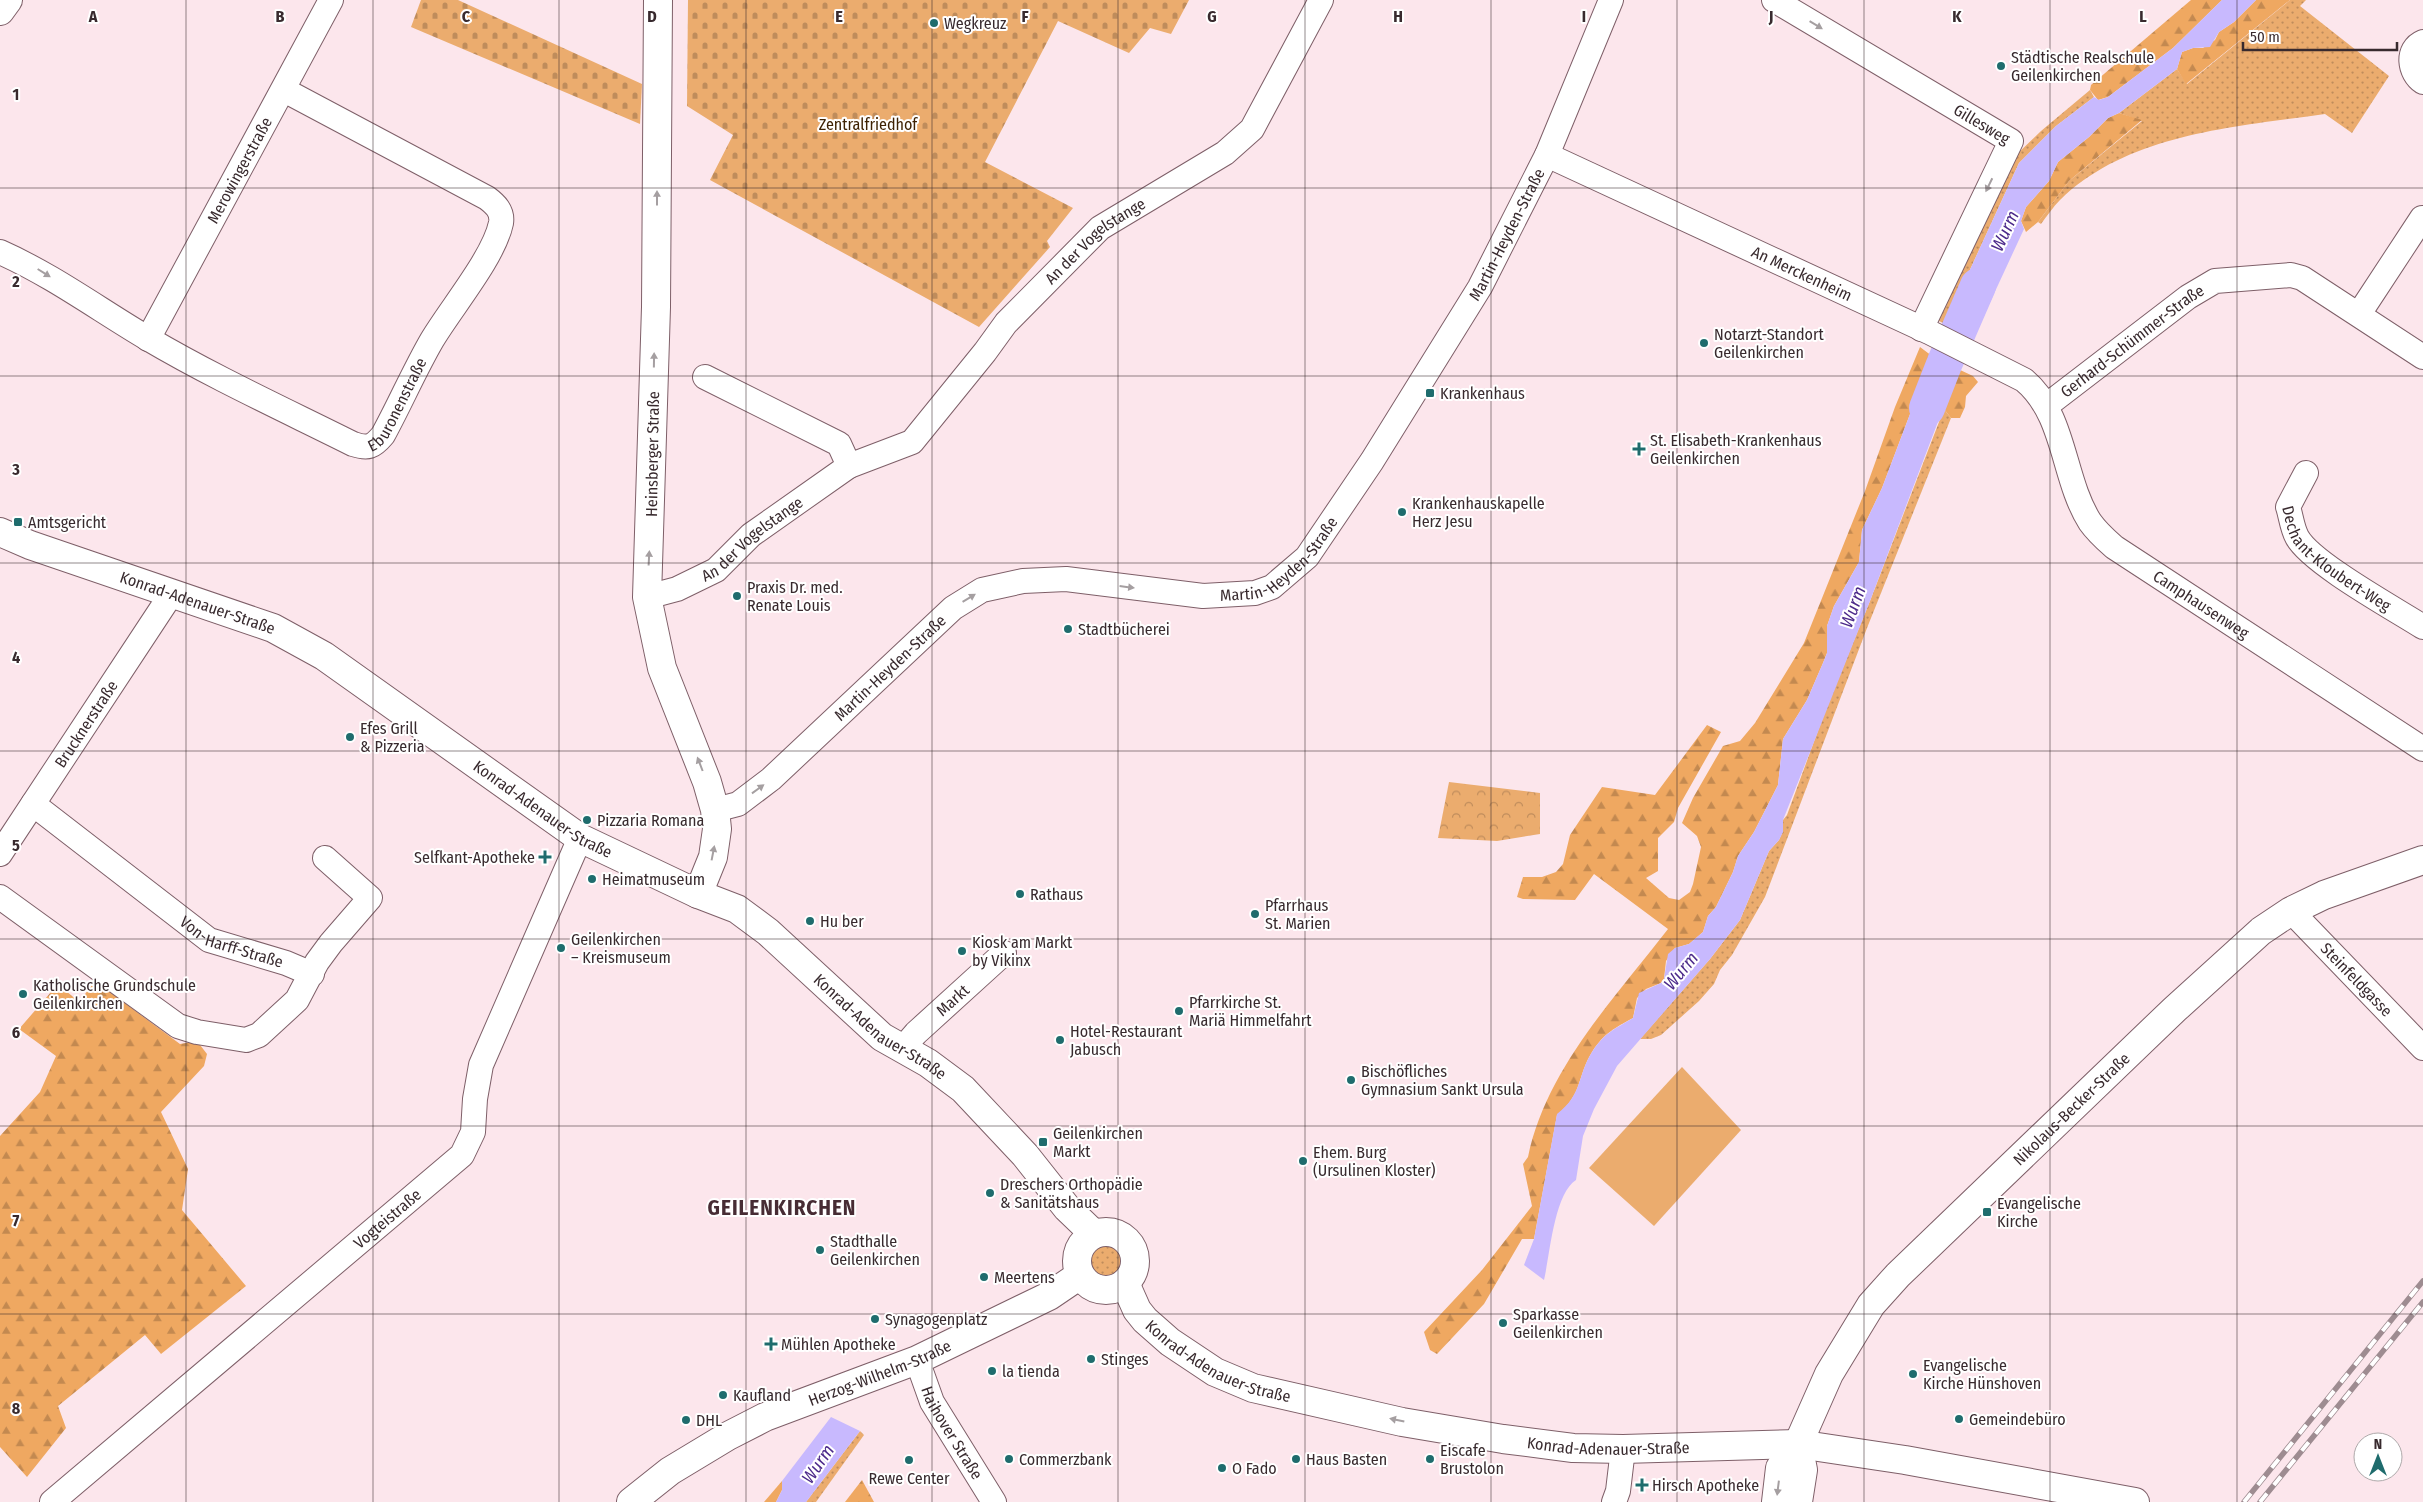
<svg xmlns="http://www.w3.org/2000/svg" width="2423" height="1502" viewBox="0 0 2423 1502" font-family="'Fira Sans Condensed',sans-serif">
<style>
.grass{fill:url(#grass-dots)}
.forest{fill:url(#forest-firs)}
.cemetery{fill:url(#cemetery-stones)}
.park{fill:url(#park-crowns)}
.pitch{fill:#ebac6e}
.water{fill:#c8b9fe}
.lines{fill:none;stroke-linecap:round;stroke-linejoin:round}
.river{stroke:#c8b9fe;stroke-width:36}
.street-casing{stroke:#7e5f68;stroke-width:26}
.secondary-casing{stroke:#7e5f68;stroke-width:30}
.street{stroke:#fff;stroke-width:24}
.secondary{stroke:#fff;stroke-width:28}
.rail-casing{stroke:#9e8c91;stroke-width:5.5}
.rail{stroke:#fff;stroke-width:4;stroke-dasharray:11;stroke-linecap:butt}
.oneway{fill:#a59fa1}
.grid{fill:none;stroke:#382a2e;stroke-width:1;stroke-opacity:0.55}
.poi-dot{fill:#1f6c6d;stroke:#fff;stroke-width:2}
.labels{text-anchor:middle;stroke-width:4;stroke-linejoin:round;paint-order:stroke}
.poi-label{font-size:16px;fill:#382a2e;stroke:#fff;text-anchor:start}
.park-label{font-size:16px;fill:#3e2203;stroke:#fff}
.street-label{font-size:16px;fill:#382a2e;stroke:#fff}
.water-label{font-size:18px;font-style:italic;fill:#4d2b8b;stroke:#fff}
.district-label{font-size:21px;font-weight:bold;letter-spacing:1px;fill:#472c34;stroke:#fff}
.grid-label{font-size:16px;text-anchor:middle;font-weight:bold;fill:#382a2e;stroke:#fff;stroke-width:4;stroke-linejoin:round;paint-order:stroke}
</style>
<defs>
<pattern id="grass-dots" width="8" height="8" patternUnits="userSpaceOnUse" patternTransform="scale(1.25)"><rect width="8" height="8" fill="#ebac6e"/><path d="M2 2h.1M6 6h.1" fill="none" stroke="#bf8c5b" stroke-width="1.8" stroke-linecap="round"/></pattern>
<pattern id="forest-firs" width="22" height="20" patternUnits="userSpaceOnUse" patternTransform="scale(1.25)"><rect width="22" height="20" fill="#efa861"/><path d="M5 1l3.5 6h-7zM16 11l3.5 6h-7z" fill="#c38950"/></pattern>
<pattern id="cemetery-stones" width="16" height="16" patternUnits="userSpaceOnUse" patternTransform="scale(1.25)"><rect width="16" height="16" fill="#ebac6e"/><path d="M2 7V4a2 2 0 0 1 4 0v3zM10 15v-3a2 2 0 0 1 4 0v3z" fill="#bf8c5b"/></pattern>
<pattern id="park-crowns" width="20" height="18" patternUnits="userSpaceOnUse" patternTransform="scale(1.25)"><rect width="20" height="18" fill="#ebac6e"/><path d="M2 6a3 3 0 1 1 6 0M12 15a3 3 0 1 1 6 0" fill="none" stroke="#bf8c5b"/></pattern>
</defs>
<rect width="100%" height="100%" fill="#fce6ec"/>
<g class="grass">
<path d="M 2290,0 L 2306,0 L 2300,6 L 2389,76 L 2352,133 L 2325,114 C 2235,127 2129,133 2060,200 C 2053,207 2047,216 2041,224 L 2038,222 L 2069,181 L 2142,121 L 2119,113 L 2177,69 L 2187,84 Z"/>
<polygon points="2090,90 2094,97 2056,126 2019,163 1945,324 1937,320 2014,157 2041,131"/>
<polygon points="1944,409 1951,418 1867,628 1765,897 1732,955 1720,970 1714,984 1699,1001 1661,1035 1651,1039 1640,1039 1710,959 1740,920 1769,851 1779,840 1783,831 1783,820 1787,815 1826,709 1870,601"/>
<circle cx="1106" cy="1262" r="18"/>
<polygon points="860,1431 864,1435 816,1502 806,1502"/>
</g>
<g class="forest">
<polygon points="2191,0 2222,0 2173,48 2108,97 2098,100 2090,90 2091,85"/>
<polygon points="2256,0 2290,0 2186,84 2177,69 2182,52 2193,48 2203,48 2215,40 2219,32 2234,22"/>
<polygon points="2119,113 2142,120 2069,181 2038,222 2026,232 2021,221 2026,207 2049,181 2058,162 2089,137 2108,118"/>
<path d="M 1920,347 L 1932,356 L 1882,488 L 1862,530 L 1859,562 L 1834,606 L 1827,626 L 1827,653 L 1823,663 L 1807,700 L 1783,739 L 1778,785 L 1754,832 L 1738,856 L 1733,872 L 1716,907 L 1708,916 L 1703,932 L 1689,944 L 1675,948 L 1666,961 L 1664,979 L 1661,983 L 1646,989 L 1637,998 L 1633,1018 C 1615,1028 1604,1033 1592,1052 C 1577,1076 1583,1094 1557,1115 L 1534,1239 L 1522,1239 L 1484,1304 L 1437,1354 L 1430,1350 L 1424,1332 L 1482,1270 L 1532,1206 L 1523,1164 L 1528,1157 C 1546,1069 1615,998 1668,929 L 1594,874 L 1575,900 L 1523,899 L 1517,897 L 1523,877 L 1542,877 L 1556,872 L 1563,864 L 1570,835 L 1602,787 L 1655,795 L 1707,725 L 1721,732 L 1678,808 L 1674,822 L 1658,838 L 1658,871 L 1646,878 L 1669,898 L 1679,900 L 1690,892 L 1693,884 L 1701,847 L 1697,836 L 1682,823 L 1693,798 L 1723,746 L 1740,741 L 1755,723 L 1804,643 L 1865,491 L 1895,407 Z"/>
<polygon points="1958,369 1973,376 1978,382 1966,396 1965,407 1960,418 1951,418 1944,409"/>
<polygon points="95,981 180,1044 197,1041 207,1054 204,1066 161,1112 188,1169 182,1210 246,1286 161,1354 145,1335 58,1406 66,1428 27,1477 0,1447 0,1136 40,1092 56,1056 19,1029 58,984 79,1002"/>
<polygon points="862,1480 874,1502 845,1502"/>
<polygon points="782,1481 782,1490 776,1502 764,1502"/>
</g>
<g class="cemetery">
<polygon points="421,0 458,0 642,84 640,124 411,27"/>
<polygon points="688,0 1189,0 1171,34 1150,28 1129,53 1058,21 985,162 1073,208 1047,241 1050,247 979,327 710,180 733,135 687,106"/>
</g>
<polygon class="park" points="1449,782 1540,793 1540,834 1497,841 1438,838"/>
<polygon class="pitch" points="1682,1067 1741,1130 1654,1226 1589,1168"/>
<g class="water">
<polygon points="2222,0 2256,0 2234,22 2219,32 2210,47 2193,48 2182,52 2177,69 2119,113 2108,118 2089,137 2058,162 2049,181 2026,207 2021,221 2024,229 1973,339 1945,324 2019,163 2056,126 2094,97 2099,100 2108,97 2173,48"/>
<path d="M 1932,356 L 1958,369 L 1870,601 L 1783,820 L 1783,832 L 1779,840 L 1769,851 L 1740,920 L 1710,959 L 1617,1066 L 1594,1109 L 1583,1136 L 1576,1180 C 1554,1194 1550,1255 1544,1280 L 1524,1265 L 1534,1239 L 1557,1114 C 1583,1094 1577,1076 1592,1052 C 1605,1032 1615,1029 1633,1018 L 1639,993 L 1661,983 L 1664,979 L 1668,954 L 1675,948 L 1689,944 L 1703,932 L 1708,916 L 1716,907 L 1733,872 L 1738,856 L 1754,832 L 1778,785 L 1783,739 L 1807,700 L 1823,663 L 1827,653 L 1827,626 L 1834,606 L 1859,562 L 1862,530 L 1882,488 Z"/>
<polygon points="831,1417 860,1431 806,1502 776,1502 782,1490 782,1481"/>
</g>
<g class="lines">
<polyline class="river" points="1927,408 1945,362 1978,286"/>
<g class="street-casing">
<g id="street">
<path id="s1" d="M 1774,0 L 2011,141 L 1921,329"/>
<path d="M 2423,42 C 2406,49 2409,73 2423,82"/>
<path id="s2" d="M 1547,155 L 1929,332 L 2024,380 C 2066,415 2062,478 2090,522 C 2097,532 2105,539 2114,547 L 2423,749"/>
<path id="s3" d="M 0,252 C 52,275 98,309 147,338 C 213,377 285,410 353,444 C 368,449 373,447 383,435 C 400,404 414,371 432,340 C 451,308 494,257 501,223 C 503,211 495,204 487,198 L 284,90"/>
<polyline points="2359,314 2422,218"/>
<path id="s4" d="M 148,339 L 331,0"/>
<path id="s5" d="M 2046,406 L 2188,297 L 2215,281 L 2291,275 L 2302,278 L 2423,357"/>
<path id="s6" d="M 849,466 L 912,442 L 985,352 L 1006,323 L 1100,228 L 1225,153 L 1252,129 L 1321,0"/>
<path id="s7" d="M 2306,473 L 2288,507 C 2291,516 2292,528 2297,537 C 2311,563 2395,609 2423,627"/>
<path id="s8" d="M 647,597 L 677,589 L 716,570 L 751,535 L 849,466 L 839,444 L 705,377"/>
<path id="s9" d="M 33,804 L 209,940 L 286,963 L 312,974"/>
<path id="s10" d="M 715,810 L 738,804 L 771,779 L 953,608 L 982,590 L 1023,581 L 1066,579 L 1203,596 L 1255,593 L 1272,587 L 1307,557 L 1372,461 L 1480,287 L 1547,155 L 1611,0"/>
<path id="s11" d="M 0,854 L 172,593"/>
<polyline points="0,897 178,1026 197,1032 246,1040 259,1035 297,1000 317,962 331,943 370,898 325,858"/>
<path id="s12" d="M 2291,911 L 2423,1048"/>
<path id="s13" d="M 903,1048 L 916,1033 L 1004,953"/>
<path id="s14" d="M 917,1360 L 932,1402 L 994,1502"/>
<path id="s15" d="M 52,1502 L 462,1155 L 473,1132 L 475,1099 L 481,1065 L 580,838"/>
<polyline points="1614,1502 1618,1491 1623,1449"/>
</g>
</g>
<g class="secondary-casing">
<g id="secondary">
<polyline points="658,0 656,307 647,597 662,668 707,782 715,810 717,829 713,857 698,894"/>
<polyline points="0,11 8,0"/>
<path id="s16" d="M 0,532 L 30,545 L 273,628 L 324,656 L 580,838 L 698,894 L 737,909 L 768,932 L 882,1037 L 928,1063 L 963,1089 L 1025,1155 L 1067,1208 L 1094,1234"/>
<circle cx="1106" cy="1261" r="29"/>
<path id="s17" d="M 1125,1283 L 1137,1310 L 1145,1320 L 1170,1342 L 1215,1372 L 1253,1388 L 1402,1422 L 1503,1439 L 1573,1448 L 1623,1449 L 1798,1444 L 1905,1460 L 2135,1502"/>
<polyline points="1798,1444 1803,1470 1798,1502"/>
<path id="s18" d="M 631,1502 L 670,1471 L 728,1436 L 765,1417 L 917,1360 L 1049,1296 L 1080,1275"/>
<path id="s19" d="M 1776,1502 L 1780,1468 L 1798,1444 L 1829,1374 L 1871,1305 L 1898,1275 L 2175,1009 L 2261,931 L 2291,911 L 2324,895 L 2423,860"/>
</g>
</g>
<use href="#street" class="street"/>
<use href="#secondary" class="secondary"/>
<g class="rail-casing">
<g id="rail">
<polyline points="2244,1502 2423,1281"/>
<polyline points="2260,1502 2423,1302"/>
</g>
</g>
<use href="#rail" class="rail"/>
</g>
<defs><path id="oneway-solid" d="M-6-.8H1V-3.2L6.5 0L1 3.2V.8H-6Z" transform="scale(1.25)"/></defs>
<g class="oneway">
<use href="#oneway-solid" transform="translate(1816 25) rotate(31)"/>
<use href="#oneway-solid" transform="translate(1989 185) rotate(116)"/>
<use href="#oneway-solid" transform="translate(657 198) rotate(-90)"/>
<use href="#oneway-solid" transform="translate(44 273) rotate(32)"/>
<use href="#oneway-solid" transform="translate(654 360) rotate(-89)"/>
<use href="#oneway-solid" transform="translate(649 558) rotate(-87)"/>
<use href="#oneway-solid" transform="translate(1127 587) rotate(7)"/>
<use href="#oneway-solid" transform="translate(969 598) rotate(-31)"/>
<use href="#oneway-solid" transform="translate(700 764) rotate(-111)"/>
<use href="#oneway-solid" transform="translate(758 789) rotate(-36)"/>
<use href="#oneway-solid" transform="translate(713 853) rotate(-79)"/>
<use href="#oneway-solid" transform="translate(1397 1420) rotate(-168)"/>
<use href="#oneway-solid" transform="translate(1778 1488) rotate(97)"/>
</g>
<path class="grid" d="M 186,0 L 186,1502M 373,0 L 373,1502M 559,0 L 559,1502M 746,0 L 746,1502M 932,0 L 932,1502M 1118,0 L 1118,1502M 1305,0 L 1305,1502M 1491,0 L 1491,1502M 1677,0 L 1677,1502M 1864,0 L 1864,1502M 2050,0 L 2050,1502M 2237,0 L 2237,1502M 0,188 L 2423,188M 0,376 L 2423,376M 0,563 L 2423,563M 0,751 L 2423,751M 0,939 L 2423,939M 0,1126 L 2423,1126M 0,1314 L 2423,1314"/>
<g class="poi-dot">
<circle cx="934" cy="23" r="5"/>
<circle cx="2001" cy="66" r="5"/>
<circle cx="1704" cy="343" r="5"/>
<rect x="1425" y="388" width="10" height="10" rx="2.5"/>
<path d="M1636.5 441.5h5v5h5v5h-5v5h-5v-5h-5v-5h5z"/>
<circle cx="1402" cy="512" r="5"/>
<rect x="13" y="517" width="10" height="10" rx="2.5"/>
<circle cx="737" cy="596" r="5"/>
<circle cx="1068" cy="629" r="5"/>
<circle cx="350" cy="737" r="5"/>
<circle cx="587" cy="820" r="5"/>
<path d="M542.5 849.5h5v5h5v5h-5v5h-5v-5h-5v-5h5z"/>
<circle cx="592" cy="879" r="5"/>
<circle cx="1020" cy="894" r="5"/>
<circle cx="1255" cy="914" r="5"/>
<circle cx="810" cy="921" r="5"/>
<circle cx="561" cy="948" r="5"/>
<circle cx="962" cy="951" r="5"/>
<circle cx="23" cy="994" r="5"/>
<circle cx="1179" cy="1011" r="5"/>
<circle cx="1060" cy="1040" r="5"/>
<circle cx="1351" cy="1080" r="5"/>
<rect x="1038" y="1137" width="10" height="10" rx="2.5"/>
<circle cx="1303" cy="1161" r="5"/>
<circle cx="990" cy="1193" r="5"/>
<rect x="1982" y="1207" width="10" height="10" rx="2.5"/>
<circle cx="820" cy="1250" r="5"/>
<circle cx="984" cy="1277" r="5"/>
<circle cx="875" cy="1319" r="5"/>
<circle cx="1503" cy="1323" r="5"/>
<path d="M768.5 1336.5h5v5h5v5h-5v5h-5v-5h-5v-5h5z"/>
<circle cx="1091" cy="1359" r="5"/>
<circle cx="992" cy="1371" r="5"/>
<circle cx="1913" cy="1374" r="5"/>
<circle cx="723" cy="1395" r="5"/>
<circle cx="1959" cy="1419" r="5"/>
<circle cx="686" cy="1420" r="5"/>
<circle cx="1009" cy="1459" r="5"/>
<circle cx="1296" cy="1459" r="5"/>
<circle cx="1430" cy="1459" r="5"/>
<circle cx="909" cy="1460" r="5"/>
<circle cx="1222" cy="1468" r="5"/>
<path d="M1639.5 1477.5h5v5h5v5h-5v5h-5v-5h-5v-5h5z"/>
</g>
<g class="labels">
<g class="poi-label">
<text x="944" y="29">Wegkreuz</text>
<text x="2011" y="63">Städtische Realschule<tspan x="2011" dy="18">Geilenkirchen</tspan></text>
<text x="1714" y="340">Notarzt-Standort<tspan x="1714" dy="18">Geilenkirchen</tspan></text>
<text x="1440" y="399">Krankenhaus</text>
<text x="1650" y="446">St. Elisabeth-Krankenhaus<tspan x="1650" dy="18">Geilenkirchen</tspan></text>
<text x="1412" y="509">Krankenhauskapelle<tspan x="1412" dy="18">Herz Jesu</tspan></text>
<text x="28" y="528">Amtsgericht</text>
<text x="747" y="593">Praxis Dr. med.<tspan x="747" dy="18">Renate Louis</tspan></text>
<text x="1078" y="635">Stadtbücherei</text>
<text x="360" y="734">Efes Grill<tspan x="360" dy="18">&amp; Pizzeria</tspan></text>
<text x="597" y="826">Pizzaria Romana</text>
<text x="535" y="863" text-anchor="end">Selfkant-Apotheke</text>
<text x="602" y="885">Heimatmuseum</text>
<text x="1030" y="900">Rathaus</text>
<text x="1265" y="911">Pfarrhaus<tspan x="1265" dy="18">St. Marien</tspan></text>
<text x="820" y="927">Hu ber</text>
<text x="571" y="945">Geilenkirchen<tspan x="571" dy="18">– Kreismuseum</tspan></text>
<text x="972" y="948">Kiosk am Markt<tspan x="972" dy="18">by Vikinx</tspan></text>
<text x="33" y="991">Katholische Grundschule<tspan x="33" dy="18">Geilenkirchen</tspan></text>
<text x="1189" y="1008">Pfarrkirche St.<tspan x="1189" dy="18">Mariä Himmelfahrt</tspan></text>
<text x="1070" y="1037">Hotel-Restaurant<tspan x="1070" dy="18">Jabusch</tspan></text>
<text x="1361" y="1077">Bischöfliches<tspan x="1361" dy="18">Gymnasium Sankt Ursula</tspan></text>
<text x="1053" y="1139">Geilenkirchen<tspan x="1053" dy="18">Markt</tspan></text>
<text x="1313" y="1158">Ehem. Burg<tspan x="1313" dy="18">(Ursulinen Kloster)</tspan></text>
<text x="1000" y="1190">Dreschers Orthopädie<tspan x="1000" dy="18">&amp; Sanitätshaus</tspan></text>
<text x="1997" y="1209">Evangelische<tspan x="1997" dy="18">Kirche</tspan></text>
<text x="830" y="1247">Stadthalle<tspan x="830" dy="18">Geilenkirchen</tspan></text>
<text x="994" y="1283">Meertens</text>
<text x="1513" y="1320">Sparkasse<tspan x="1513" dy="18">Geilenkirchen</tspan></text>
<text x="885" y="1325">Synagogenplatz</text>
<text x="781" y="1350">Mühlen Apotheke</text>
<text x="1101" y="1365">Stinges</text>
<text x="1923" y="1371">Evangelische<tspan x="1923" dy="18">Kirche Hünshoven</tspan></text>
<text x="1002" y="1377">la tienda</text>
<text x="733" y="1401">Kaufland</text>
<text x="1969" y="1425">Gemeindebüro</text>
<text x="696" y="1426">DHL</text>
<text x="1440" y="1456">Eiscafe<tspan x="1440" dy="18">Brustolon</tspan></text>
<text x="1019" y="1465">Commerzbank</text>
<text x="1306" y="1465">Haus Basten</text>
<text x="1232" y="1474">O Fado</text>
<text x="909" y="1484" text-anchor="middle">Rewe Center</text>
<text x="1652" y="1491">Hirsch Apotheke</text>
</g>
<g class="park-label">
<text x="868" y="130">Zentralfriedhof</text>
</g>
<g class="street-label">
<text dy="6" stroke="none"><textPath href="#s1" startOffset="242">Gillesweg</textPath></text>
<text dy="6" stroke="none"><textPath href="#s4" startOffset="192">Merowingerstraße</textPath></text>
<text dy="6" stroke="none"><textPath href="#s10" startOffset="1068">Martin-Heyden-Straße</textPath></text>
<text dy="6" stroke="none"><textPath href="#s6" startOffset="341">An der Vogelstange</textPath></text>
<text dy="6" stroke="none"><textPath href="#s2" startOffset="281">An Merckenheim</textPath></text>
<text dy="6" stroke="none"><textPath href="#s5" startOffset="108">Gerhard-Schümmer-Straße</textPath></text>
<text dy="6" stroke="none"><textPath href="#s3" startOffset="470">Eburonenstraße</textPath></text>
<text transform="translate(652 454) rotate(-89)" y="6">Heinsberger Straße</text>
<text dy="6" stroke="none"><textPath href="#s8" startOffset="122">An der Vogelstange</textPath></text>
<text dy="6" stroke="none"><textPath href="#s10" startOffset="662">Martin-Heyden-Straße</textPath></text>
<text dy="6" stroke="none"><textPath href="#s7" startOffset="112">Dechant-Kloubert-Weg</textPath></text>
<text dy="6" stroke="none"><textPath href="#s16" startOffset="210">Konrad-Adenauer-Straße</textPath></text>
<text dy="6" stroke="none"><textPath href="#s2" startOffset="825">Camphausenweg</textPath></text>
<text dy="6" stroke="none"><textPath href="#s10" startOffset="228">Martin-Heyden-Straße</textPath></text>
<text dy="6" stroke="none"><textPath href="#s11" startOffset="156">Brucknerstraße</textPath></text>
<text dy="6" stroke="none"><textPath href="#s16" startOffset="615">Konrad-Adenauer-Straße</textPath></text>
<text dy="6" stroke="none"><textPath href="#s9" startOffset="244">Von-Harff-Straße</textPath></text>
<text dy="6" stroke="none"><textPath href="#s12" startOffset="95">Steinfeldgasse</textPath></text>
<text dy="6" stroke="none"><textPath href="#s13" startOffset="69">Markt</textPath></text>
<text dy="6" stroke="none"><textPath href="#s16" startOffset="1020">Konrad-Adenauer-Straße</textPath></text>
<text dy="6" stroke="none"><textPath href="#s19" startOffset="502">Nikolaus-Becker-Straße</textPath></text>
<text dy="6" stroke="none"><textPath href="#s15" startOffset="439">Vogteistraße</textPath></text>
<text dy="6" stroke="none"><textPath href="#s17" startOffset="128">Konrad-Adenauer-Straße</textPath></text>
<text dy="6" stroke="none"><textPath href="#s18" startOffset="282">Herzog-Wilhelm-Straße</textPath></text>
<text dy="6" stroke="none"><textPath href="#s14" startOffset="81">Haihover Straße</textPath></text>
<text dy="6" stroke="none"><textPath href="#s17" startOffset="532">Konrad-Adenauer-Straße</textPath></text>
</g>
<g class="water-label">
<text transform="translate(2005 231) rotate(-65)" y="6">Wurm</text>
<text transform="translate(1853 607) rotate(-70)" y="6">Wurm</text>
<text transform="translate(1681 971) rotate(-51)" y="6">Wurm</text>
<text transform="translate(818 1464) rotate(-56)" y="6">Wurm</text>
</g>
<g class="district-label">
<text x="782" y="1215">GEILENKIRCHEN</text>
</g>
</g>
<g class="grid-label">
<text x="93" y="22">A</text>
<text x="280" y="22">B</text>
<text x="466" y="22">C</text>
<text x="652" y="22">D</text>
<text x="839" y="22">E</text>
<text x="1025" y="22">F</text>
<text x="1212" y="22">G</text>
<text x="1398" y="22">H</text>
<text x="1584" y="22">I</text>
<text x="1771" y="22">J</text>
<text x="1957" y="22">K</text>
<text x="2143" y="22">L</text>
<text x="16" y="100">1</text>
<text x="16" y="287">2</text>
<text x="16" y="475">3</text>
<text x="16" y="663">4</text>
<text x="16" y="851">5</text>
<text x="16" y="1038">6</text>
<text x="16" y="1226">7</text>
<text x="16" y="1414">8</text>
</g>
<g transform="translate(2378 1457)"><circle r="24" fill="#ffffff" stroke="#afaaab"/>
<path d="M0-4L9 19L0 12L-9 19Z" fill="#1f6c6d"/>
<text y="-8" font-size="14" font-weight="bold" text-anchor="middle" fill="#382a2e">N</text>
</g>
<path d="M2243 42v8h154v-8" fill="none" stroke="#382a2e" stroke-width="2.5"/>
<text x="2250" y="42" font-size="15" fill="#382a2e" stroke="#ffffff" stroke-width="4" paint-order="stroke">50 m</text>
</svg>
